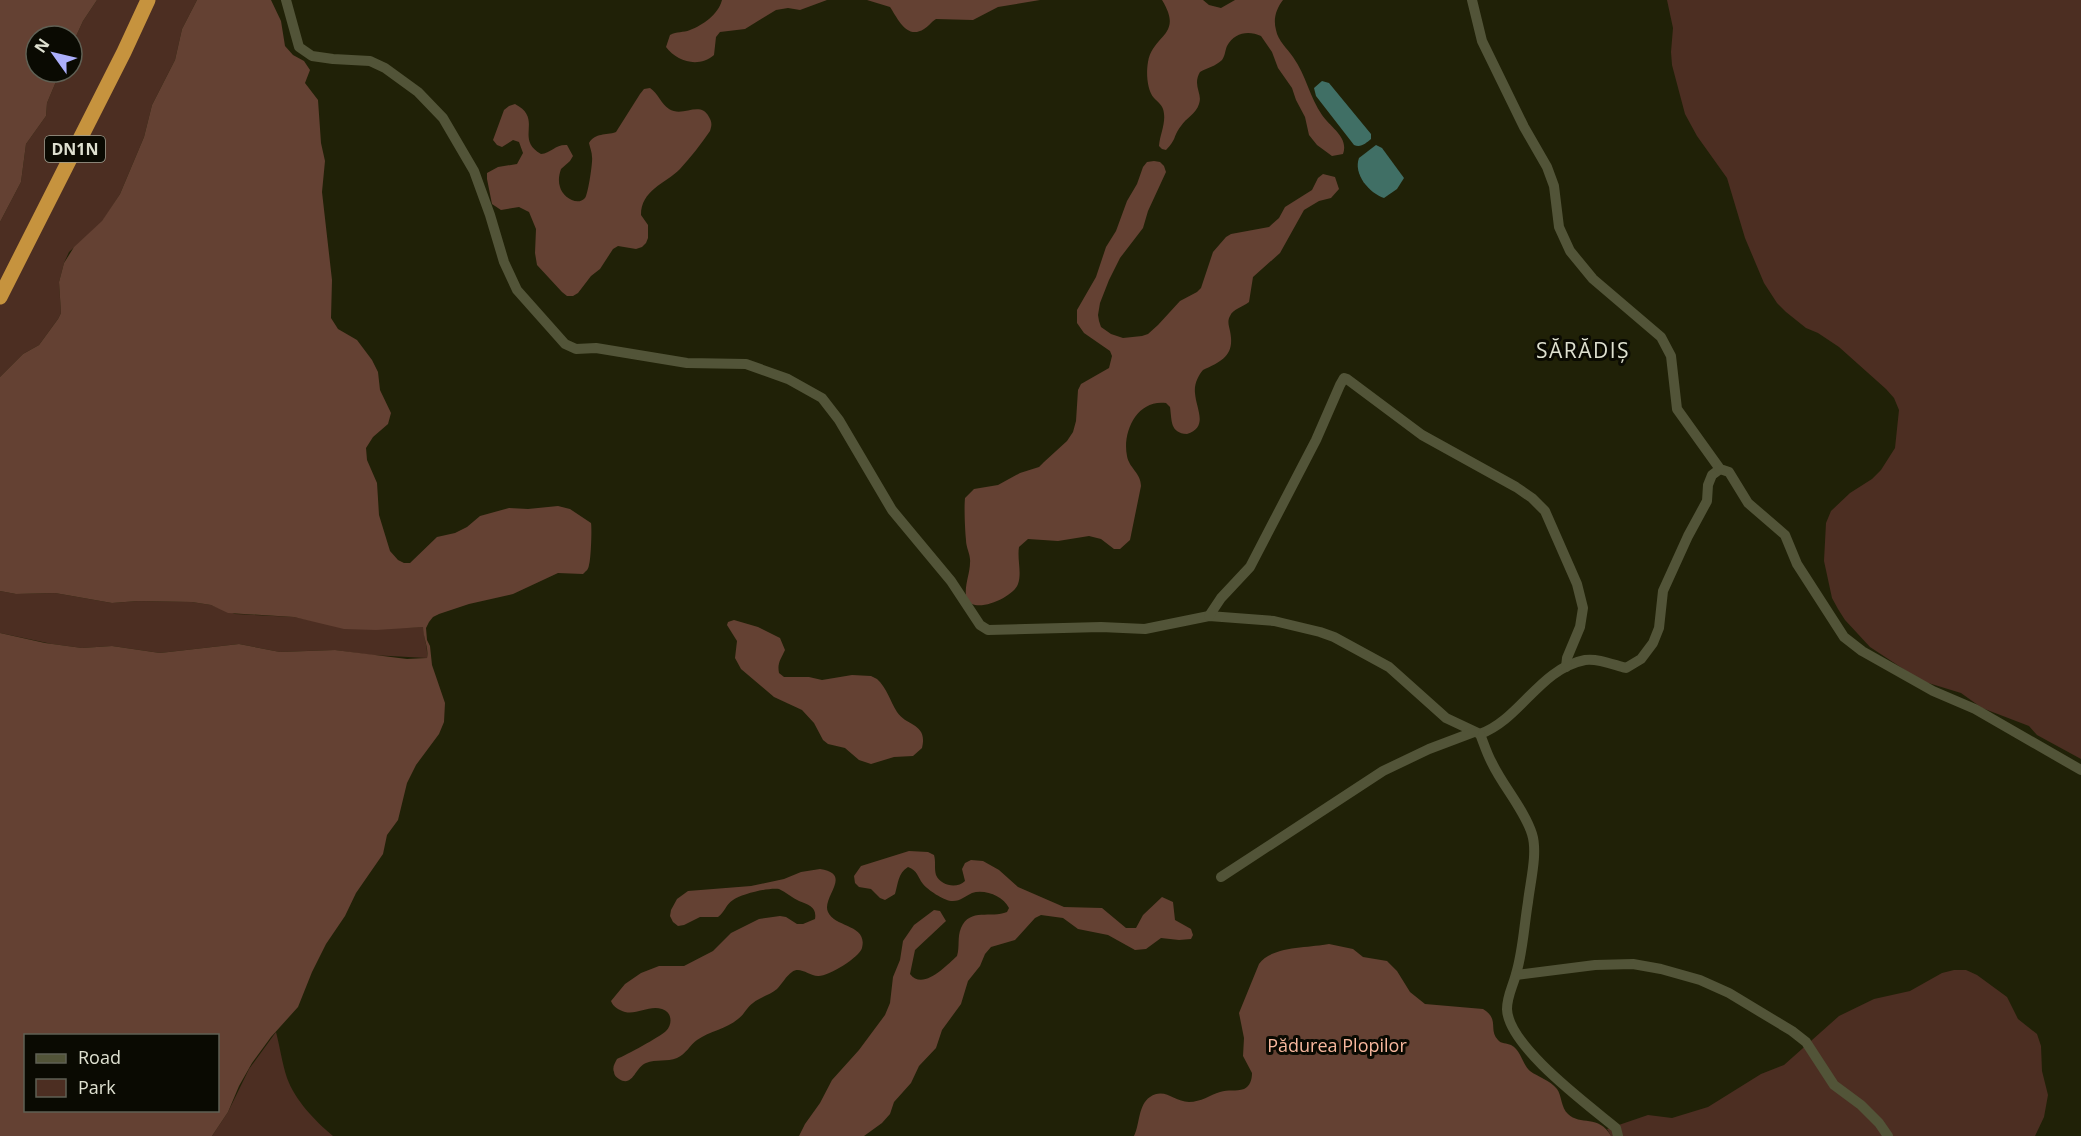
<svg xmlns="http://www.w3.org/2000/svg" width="2081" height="1136" viewBox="0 0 2081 1136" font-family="'Open Sans',sans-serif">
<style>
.green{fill:#4c2e22}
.forest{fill:#644133;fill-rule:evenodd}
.water{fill:#406f65}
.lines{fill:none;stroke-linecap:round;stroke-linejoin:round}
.minor{stroke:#525438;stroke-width:10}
.highway{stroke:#c6933e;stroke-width:15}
.labels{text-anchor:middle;stroke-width:6;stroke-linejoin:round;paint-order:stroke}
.shield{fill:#0a0a02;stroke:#9ea092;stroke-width:1.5}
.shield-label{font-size:16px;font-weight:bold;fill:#dee0d0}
.park-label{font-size:18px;fill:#f8b89e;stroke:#0a0a02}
.quarter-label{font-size:21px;letter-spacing:1.5px;fill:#dee0d0;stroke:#0a0a02}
</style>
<rect width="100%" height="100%" fill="#202107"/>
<g class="green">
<polygon points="97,0 197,0 182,29 175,60 152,105 144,137 120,194 102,222 69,252 64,263 59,282 61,313 58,319 39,345 23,354 0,377 0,222 21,182 26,144 46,116 47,103 60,72 72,72 72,45 83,21"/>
<polygon points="1667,0 2081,0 2081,759 2037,735 2029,726 1982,708 1961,693 1925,682 1914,676 1870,647 1845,620 1838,609 1832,598 1824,561 1826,523 1831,511 1850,493 1872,479 1881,470 1895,448 1899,410 1894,398 1886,389 1839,347 1818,333 1806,328 1786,312 1777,303 1764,283 1745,238 1727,178 1697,136 1685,114 1672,65 1671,52 1673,28"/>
<path d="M 0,591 L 16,594 L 55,593 L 112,603 L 138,601 L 192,602 L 211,605 L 235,614 L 294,617 L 356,629 L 423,627 C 424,638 428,648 427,658 L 371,655 L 335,650 L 280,652 L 239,644 L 160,653 L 112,646 L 82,648 L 52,644 L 0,633 Z"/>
<polygon points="1954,970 1966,970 1977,975 2007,997 2018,1019 2037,1034 2041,1046 2042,1071 2048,1095 2044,1117 2035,1136 1611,1136 1607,1129 1648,1115 1672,1118 1708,1107 1761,1074 1784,1065 1839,1016 1874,999 1910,991 1942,973"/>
<path d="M 276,1032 C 280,1047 282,1063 287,1078 C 295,1100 315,1121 333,1136 L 212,1136 L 228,1112 L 249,1069 Z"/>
</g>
<g class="forest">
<polygon points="0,0 97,0 83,21 72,45 72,36 36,36 36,72 60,72 47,103 46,116 26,144 21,182 0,222"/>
<path d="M 197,0 L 271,0 L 281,21 L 285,46 L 293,55 L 304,61 L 310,70 L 305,83 L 318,100 L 321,143 L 325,161 L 322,192 L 332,280 L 331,318 L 338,329 L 357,340 L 372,360 L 378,372 L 380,390 L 391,413 L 388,424 L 373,437 L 366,448 L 367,460 L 377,483 L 379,515 L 390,551 L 398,560 L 404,563 L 410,563 L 437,537 L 455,533 L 467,527 L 480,516 L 509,508 L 528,509 L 558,506 L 570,509 L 591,523 C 592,528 591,560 589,565 C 588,570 587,570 583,574 L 558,573 L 513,594 L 469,604 L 439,614 L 433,617 L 429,622 L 426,628 L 427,640 L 430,646 L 432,665 L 445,703 L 444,722 L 439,734 L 416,765 L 407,783 L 398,820 L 387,835 L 383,854 L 356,893 L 345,916 L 326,944 L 312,972 L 298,1007 L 271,1037 L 252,1063 L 239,1086 L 228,1112 L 212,1136 L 0,1136 L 0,633 L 45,643 L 82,648 L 112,646 L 160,653 L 239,644 L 280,652 L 335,650 L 407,659 L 427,658 C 429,647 423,638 423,627 L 376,630 L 344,629 L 294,617 L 228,613 L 211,605 L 192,602 L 138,601 L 112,603 L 55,593 L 16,594 L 0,591 L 0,377 L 23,354 L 39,345 L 58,319 L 61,313 L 59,282 L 64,263 L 74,247 L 102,221 L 120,194 L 144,137 L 152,105 L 175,60 L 182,29 ZM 26,1036 L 218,1036 L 218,1110 L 26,1110 Z"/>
<path d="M 722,0 L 827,0 L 800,10 L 788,8 L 776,10 L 745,29 L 720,32 L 716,37 L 714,55 C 699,68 677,62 666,47 L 670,35 C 677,31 683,33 690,30 C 703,25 718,15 722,0 Z"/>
<path d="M 867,0 L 1040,0 L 998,7 L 973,20 L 936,19 C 931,22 928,27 924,29 C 907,40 898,19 890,7 Z"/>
<path d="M 1162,0 L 1203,0 L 1209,5 L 1221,8 L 1235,0 L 1283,0 C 1276,9 1273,19 1276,30 C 1278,41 1287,48 1293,57 C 1306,75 1310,98 1322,115 C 1331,128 1349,137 1343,154 L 1332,156 L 1317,145 L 1309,135 L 1305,117 L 1296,100 L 1292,88 L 1278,68 L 1272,52 L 1261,36 C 1248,30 1234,33 1227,46 C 1225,51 1225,56 1222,60 C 1216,66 1207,68 1200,72 C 1192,86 1203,93 1199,104 C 1196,114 1186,118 1181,126 C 1173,136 1177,139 1166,150 L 1162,149 L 1159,146 C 1160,133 1167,122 1163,109 C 1161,104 1158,102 1154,98 C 1147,90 1146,73 1148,62 C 1153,34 1184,36 1162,0 Z"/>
<path d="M 650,88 C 658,93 661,104 669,109 C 683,118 700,100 709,117 C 712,122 712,125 710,131 C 701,144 691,157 680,169 C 665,184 641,190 641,215 L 648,225 L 648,238 L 646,243 L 642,247 L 636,249 L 618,246 L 613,249 L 600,269 L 591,276 L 578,293 L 573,296 L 567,296 L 562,292 L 537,265 L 535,253 L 536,229 L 529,212 L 519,207 L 501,210 L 492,204 L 487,179 L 487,173 L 498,167 L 517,164 L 523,153 L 519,142 L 513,140 L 502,147 L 497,145 L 493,140 L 504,110 L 509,106 L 515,104 C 544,119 514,139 541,154 C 551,153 556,144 567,145 L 573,156 L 570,161 L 561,169 C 559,175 558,181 560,187 C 562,196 577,207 585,198 C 588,195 593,161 592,157 C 592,152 590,148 589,143 C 596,132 605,136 616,132 L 640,94 L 644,89 Z"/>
<path d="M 1154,161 L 1160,162 L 1164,166 L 1166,172 L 1148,211 L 1143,228 L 1120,258 L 1109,280 L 1100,303 L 1098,315 L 1099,321 L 1101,327 L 1111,334 L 1123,338 L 1142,336 L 1148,334 L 1158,325 L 1180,301 L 1197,292 L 1201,288 L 1213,252 L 1226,237 L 1231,234 L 1269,227 L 1279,218 L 1285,207 L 1312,190 L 1318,178 L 1323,174 L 1335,177 L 1339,189 L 1331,198 L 1319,201 L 1304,210 L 1280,253 L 1253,277 L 1249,302 C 1243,307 1233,309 1230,316 C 1227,321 1229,326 1230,331 C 1235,355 1223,361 1203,370 C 1198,376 1194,384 1195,393 C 1196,409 1209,427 1187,434 C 1170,433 1172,421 1170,407 L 1166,403 C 1137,399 1122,432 1127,456 C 1129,468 1141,473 1141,486 L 1130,540 L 1120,549 L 1114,549 L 1101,539 L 1089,536 L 1058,541 L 1028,539 L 1019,547 C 1017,559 1022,573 1018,584 C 1014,597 974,615 967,599 C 963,589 970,574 970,563 C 971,555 966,548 966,540 C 965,529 964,509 965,498 L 974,489 L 998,485 L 1020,473 L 1039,467 L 1044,462 L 1067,441 L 1073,432 L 1076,421 L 1078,390 L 1081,384 L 1109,368 L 1112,356 L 1110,351 L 1084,333 L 1077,323 L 1077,310 L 1096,277 L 1106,247 L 1116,231 L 1127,201 L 1137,184 L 1143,167 L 1147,162 Z"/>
<path d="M 734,620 L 758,627 L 780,638 L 785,650 C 781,659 777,663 779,673 L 784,677 L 809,677 L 822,680 L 852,675 L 871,676 L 877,679 C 887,688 890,701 897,712 C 907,727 928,723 922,748 L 913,756 L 894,757 L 871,764 L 859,760 L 845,748 L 828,744 L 823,740 L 814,723 L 802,710 L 774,697 L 741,669 L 735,658 L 737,641 L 727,625 L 728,622 Z"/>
<path d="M 909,851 L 928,852 L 934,855 C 936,862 934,868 936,875 C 941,886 957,889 965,881 L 962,869 L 965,863 L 971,860 L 983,861 L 999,870 L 1018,887 L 1064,907 L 1102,908 L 1126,928 L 1136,928 L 1143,915 L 1162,897 L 1173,902 L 1175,920 L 1191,929 L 1193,935 L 1191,939 L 1179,940 L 1161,938 L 1146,949 L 1135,950 L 1108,935 L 1078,929 L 1063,918 L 1041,915 L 1035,918 L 1015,940 L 991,947 L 985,954 L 980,966 L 968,981 L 961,1004 L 942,1030 L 936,1048 L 919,1066 L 911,1083 L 894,1102 L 890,1114 L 882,1123 L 864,1136 L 799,1136 L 805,1124 L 820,1103 L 832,1080 L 859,1050 L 885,1015 L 890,1003 L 893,977 L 900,960 L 903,941 L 914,925 L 934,910 L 940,911 L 946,921 L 915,950 L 910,974 C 923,991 946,966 957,956 C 960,947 957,937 961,928 C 970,907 991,919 1007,912 L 1009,908 C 1003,896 985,889 972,893 C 965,896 960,902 951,901 C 943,900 928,890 923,884 C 917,876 918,871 908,867 C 898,873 898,884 895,894 L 885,900 L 880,898 L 871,889 L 859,887 L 855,883 L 854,876 L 861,866 Z"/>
<path d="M 820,869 C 854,874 821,897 828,912 C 835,928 868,924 862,948 C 859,958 827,977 818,976 C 809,976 800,966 792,972 C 786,976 782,984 777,989 C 770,995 760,997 753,1003 C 747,1007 744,1015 738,1019 C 726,1029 710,1031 697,1040 C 690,1045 686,1054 677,1058 C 667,1062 656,1059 646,1063 C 635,1067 633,1088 619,1079 C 616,1077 614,1075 614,1072 C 612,1067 615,1063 617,1059 C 626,1055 660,1037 666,1031 C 673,1024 672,1012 662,1009 C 649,1005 637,1015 625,1012 C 619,1010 613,1007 611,1001 L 625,984 L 641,973 L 659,966 L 684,966 L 713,951 L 731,933 L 759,919 L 780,916 L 786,917 L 797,924 L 803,924 L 815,919 C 817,907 809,905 799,901 C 792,898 786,892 779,889 C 770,887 741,894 733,900 C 726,904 725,912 718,917 L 700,917 L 684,925 L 678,926 L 673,922 L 670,916 L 671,910 L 677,899 L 688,891 L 751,886 L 784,879 L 801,872 Z"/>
<path d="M 1329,944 L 1353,949 L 1363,957 L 1387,961 L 1397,971 L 1410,992 L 1425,1004 L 1483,1009 C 1500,1019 1488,1030 1498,1040 C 1501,1044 1507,1043 1511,1045 C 1521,1050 1522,1064 1530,1071 C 1538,1077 1550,1080 1557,1089 C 1562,1096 1561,1108 1568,1114 C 1580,1126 1599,1114 1611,1136 L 1134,1136 C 1140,1124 1138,1105 1150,1097 C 1165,1087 1174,1102 1189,1102 C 1201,1102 1210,1095 1220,1092 C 1228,1089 1236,1092 1244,1089 C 1250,1086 1252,1080 1252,1073 L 1243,1056 L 1244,1038 L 1239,1013 L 1259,964 C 1271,946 1309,948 1329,944 Z"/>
</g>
<g class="water">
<path d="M 1322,81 L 1329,83 L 1371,134 L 1371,139 C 1366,143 1361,148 1354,145 L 1316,96 L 1314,88 Z"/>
<path d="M 1376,145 L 1382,148 L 1404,178 L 1397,189 L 1384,198 C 1369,193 1353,174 1359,158 Z"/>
</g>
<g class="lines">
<g class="minor">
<path d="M 286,0 L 299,47 L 312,56 L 333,59 L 370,61 L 385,68 L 418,92 L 443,118 L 474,171 L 490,215 L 504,262 L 517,290 L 565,344 L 576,349 L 596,348 L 687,363 L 746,364 L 788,379 L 822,398 L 839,420 L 892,510 L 951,581 L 980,625 L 988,630 L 1101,627 L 1145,629 L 1209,616 L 1274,621 L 1320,632 L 1334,637 L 1389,667 L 1446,718 L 1480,734 C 1521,719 1539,669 1585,660 C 1598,658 1614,665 1626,668 L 1641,659 L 1653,643 L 1659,628 L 1663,591 L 1688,536 L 1707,501 L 1708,485 L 1712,475 L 1720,469"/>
<polyline points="1472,0 1482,41 1524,127 1547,167 1554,186 1559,227 1570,251 1593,279 1661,337 1671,356 1677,409 1720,469 1729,472 1748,503 1785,535 1797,564 1844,637 1862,651 1933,691 1975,709 2081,770"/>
<polyline points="1209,616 1221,598 1250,567 1316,440 1340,385 1344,378 1347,379 1422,435 1516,487 1532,498 1545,511 1577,584 1583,608 1580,627 1567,658 1566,667"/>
<path d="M 1480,734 C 1484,744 1487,754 1492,763 C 1503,786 1525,811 1532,834 C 1538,853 1530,883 1528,902 C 1524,926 1523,951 1516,974 C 1513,986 1507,996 1507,1009 C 1508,1046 1587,1104 1616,1128 L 1618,1136"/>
<polyline points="1221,877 1383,771 1429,749 1474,732"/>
<polyline points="1516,975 1595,965 1633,964 1661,969 1700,980 1729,993 1792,1031 1806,1042 1834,1085 1861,1105 1879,1123 1888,1136"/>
</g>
<polyline class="highway" points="0,297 124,52 148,0"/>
</g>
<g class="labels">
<rect class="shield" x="45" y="136" width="60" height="26" rx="4.5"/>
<g class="shield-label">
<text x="75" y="155">DN1N</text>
</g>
<g class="park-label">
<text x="1337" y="1052">Pădurea Plopilor</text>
</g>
<g class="quarter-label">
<text x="1583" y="358">SĂRĂDIȘ</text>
</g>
</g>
<rect x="24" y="1034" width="195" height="78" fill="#0a0a02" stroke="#5f6054" stroke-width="1.5"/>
<rect x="36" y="1054" width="30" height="9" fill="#525438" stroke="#5f6054" stroke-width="1.5"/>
<text x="78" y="1064" font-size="18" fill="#dee0d0">Road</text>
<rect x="36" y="1079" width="30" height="18" fill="#4c2e22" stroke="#5f6054" stroke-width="1.5"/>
<text x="78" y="1094" font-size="18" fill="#dee0d0">Park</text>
<g transform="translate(54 54) rotate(304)"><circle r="28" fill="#0a0a02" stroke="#5f6054" stroke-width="1.5"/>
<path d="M0-4.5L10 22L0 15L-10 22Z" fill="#acaffb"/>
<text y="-9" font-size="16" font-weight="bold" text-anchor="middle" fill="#dee0d0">N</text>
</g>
</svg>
